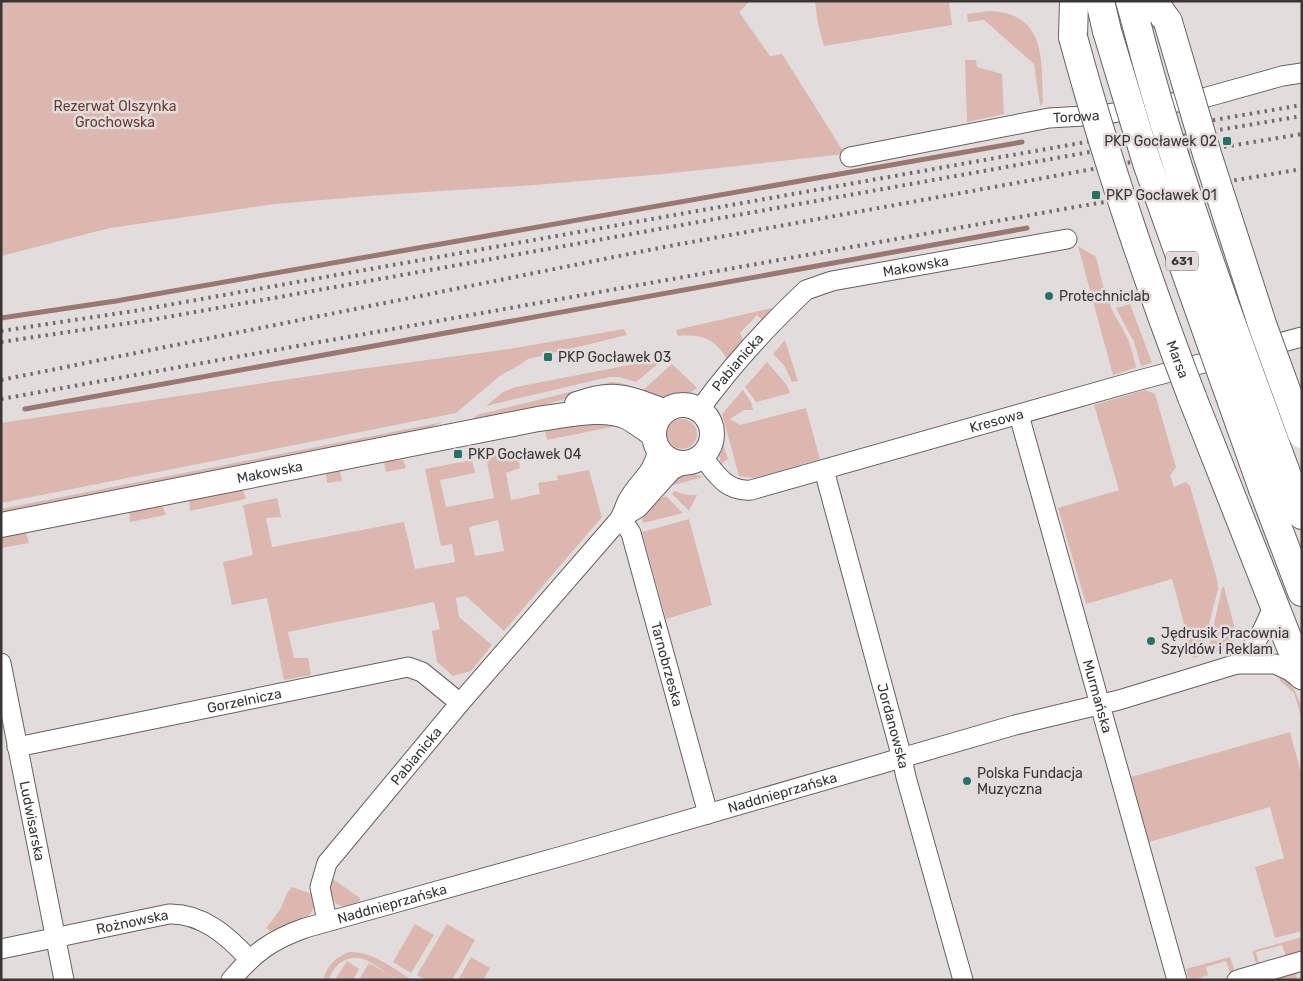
<svg xmlns="http://www.w3.org/2000/svg" width="1303" height="981" viewBox="0 0 1303 981" font-family="Rubik,sans-serif">
<style>
.green{fill:#dcb7b0;fill-rule:evenodd}
.lines{fill:none;stroke-linecap:round;stroke-linejoin:round}
.stream{stroke:#9b7771;stroke-width:5}
.minor-casing{stroke:#666261;stroke-width:21}
.tertiary-casing{stroke:#666261;stroke-width:26}
.primary-casing{stroke:#666261;stroke-width:30}
.minor{stroke:#fff;stroke-width:19}
.tertiary{stroke:#fff;stroke-width:24}
.primary{stroke:#fff;stroke-width:28}
.rail{stroke:#716e6d;stroke-width:4;stroke-dasharray:2.5 5;stroke-linecap:butt}
.primary-bridge-casing{stroke:#666261;stroke-width:30;stroke-linecap:butt}
.primary-bridge{stroke:#fff;stroke-width:28}
.poi-dot{fill:#2b7064;stroke:#e2dddc;stroke-width:2}
.labels{text-anchor:middle;stroke-width:5;stroke-linejoin:round;paint-order:stroke}
.shield{fill:#e2dddc;stroke:#6c6968;stroke-width:1}
.shield-label{font-size:12px;font-weight:bold;fill:#393736}
.park-label{font-size:14px;fill:#6f3a32;stroke:#e2dddc}
.street-label{font-size:14px;fill:#393736;stroke:#e2dddc}
.poi-label{font-size:14px;fill:#393736;stroke:#e2dddc;text-anchor:start}
</style>
<rect width="100%" height="100%" fill="#e2dddc"/>
<g class="green">
<polygon points="1,1 750,1 739,12 770,56 782,54 845,154 663,174 535,185 381,195 275,204 110,228 1,256"/>
<polygon points="815,1 949,1 952,25 824,46 818,24"/>
<path d="M 990,11 C 1047,14 1041,59 1043,102 L 1040,106 L 1034,64 L 984,20 L 968,22 L 967,14 Z"/>
<polygon points="965,60 976,60 977,67 1002,74 1004,114 967,122"/>
<polygon points="1078,246 1096,257 1102,282 1112,310 1129,341 1136,366 1135,368 1113,375"/>
<polygon points="1130,304 1152,363 1141,366 1134,342 1116,308"/>
<path d="M 772,308 L 771,313 L 764,322 L 757,315 L 740,333 L 744,342 L 731,358 L 727,359 C 714,338 702,334 678,336 L 676,330 Z"/>
<polygon points="624,329 627,335 528,359 518,366 501,375 456,413 1,503 1,423 330,373 509,349"/>
<polygon points="785,340 798,381 792,382 784,365 773,354"/>
<polygon points="665,358 636,382 619,377 609,377 486,406 503,392 516,387"/>
<polygon points="767,362 787,385 790,393 756,402 745,387"/>
<polygon points="672,364 697,388 688,394 656,400 645,393 643,390"/>
<polygon points="611,382 621,383 634,387 632,392 591,391 528,410 470,421 477,415"/>
<polygon points="743,390 751,402 753,410 744,410 730,419 740,425 806,408 820,459 754,478 739,476 722,414"/>
<polygon points="1145,390 1155,394 1176,467 1170,476 1174,487 1186,482 1190,486 1217,579 1218,589 1201,656 1193,658 1172,579 1086,604 1058,508 1119,490 1094,405"/>
<circle cx="682" cy="434" r="15"/>
<polygon points="596,419 618,424 612,427 547,440 545,429"/>
<polygon points="443,422 420,432 1,515 1,509"/>
<polygon points="721,436 728,459 721,464 718,451"/>
<path d="M 517,451 L 520,468 L 506,473 L 511,500 L 540,494 L 538,483 L 558,480 L 557,476 L 589,470 L 602,517 L 504,631 L 466,596 L 456,598 L 459,617 L 492,645 L 471,671 L 453,676 L 437,662 L 432,631 L 440,629 L 434,602 L 288,632 L 294,658 L 308,658 L 311,675 L 284,680 L 267,598 L 232,605 L 223,562 L 253,555 L 243,505 L 277,498 L 281,517 L 266,518 L 272,547 L 404,522 L 415,569 L 455,562 L 452,544 L 441,546 L 425,469 L 472,460 L 475,473 L 440,480 L 446,507 L 494,498 L 486,457 ZM 498,520 L 504,551 L 475,556 L 469,527 Z"/>
<polygon points="403,460 406,468 386,472 384,462 386,461"/>
<polygon points="340,470 342,481 327,483 326,473"/>
<polygon points="683,474 695,474 703,477 674,485 669,482"/>
<polygon points="242,488 246,499 190,511 189,499"/>
<polygon points="674,491 687,495 697,495 689,511 672,494"/>
<polygon points="666,496 683,513 643,523 642,518 658,500"/>
<polygon points="162,505 166,515 130,522 129,512 131,510"/>
<polygon points="689,519 712,605 666,619 642,532"/>
<polygon points="26,532 29,543 1,548 1,537"/>
<path d="M 1224,587 L 1236,634 C 1232,649 1221,650 1207,655 L 1222,588 Z"/>
<path d="M 1279,676 C 1295,683 1302,703 1302,719 L 1294,693 L 1280,681 Z"/>
<polygon points="1290,732 1302,776 1302,931 1275,938 1255,867 1284,858 1270,807 1149,842 1131,777"/>
<polygon points="330,877 360,898 359,904 346,908 335,903 329,889"/>
<path d="M 292,887 L 312,894 C 314,904 315,911 306,918 L 272,932 L 266,928 L 280,910 L 287,893 Z"/>
<polygon points="415,924 434,935 411,973 393,962"/>
<polygon points="447,924 475,940 452,980 425,980 417,975"/>
<polygon points="1302,937 1302,954 1286,956 1282,945 1256,952 1259,963 1256,963 1252,951"/>
<path d="M 349,952 C 372,951 393,968 412,980 C 409,980 404,981 400,980 C 381,974 366,949 343,961 C 336,965 331,972 329,980 L 323,980 C 327,965 335,958 349,952 Z"/>
<polygon points="471,957 490,968 483,980 458,980"/>
<polygon points="1230,957 1234,969 1230,973 1226,961 1206,967 1208,975 1194,980 1188,977 1186,969"/>
<polygon points="347,961 359,969 353,980 335,980"/>
<polygon points="369,963 398,980 359,980"/>
<polygon points="1296,972 1297,979 1272,980 1273,978"/>
</g>
<g class="lines">
<g class="stream">
<polyline points="1,318 116,301 1022,142"/>
<polyline points="25,409 1027,228"/>
</g>
<g class="minor-casing">
<g id="minor">
<path id="s1" d="M 850,157 L 1049,118 L 1101,115 L 1207,97 L 1282,76 L 1302,73"/>
<path id="s2" d="M 700,409 C 731,366 768,326 806,290 L 832,281 L 1067,239"/>
<path id="s3" d="M 1019,415 L 1177,980"/>
<path id="s4" d="M 702,456 C 716,474 726,492 751,490 L 1136,381 L 1302,337"/>
<path id="s5" d="M 824,470 L 902,758 L 906,777 L 963,980"/>
<path id="s6" d="M 621,518 L 631,533 L 708,814"/>
<polyline points="621,518 638,508 672,470 686,463"/>
<path id="s7" d="M 1,663 L 64,980"/>
<path d="M 1237,664 C 1257,645 1264,629 1274,604"/>
<path id="s8" d="M 17,747 L 408,667 L 422,672 L 460,703"/>
<path id="s9" d="M 327,921 L 320,887 L 327,863 L 460,703 L 618,521 C 623,515 624,507 628,500 C 639,480 653,475 658,449"/>
<path id="s10" d="M 1,949 L 169,914 C 202,913 228,936 249,959"/>
<path id="s11" d="M 231,980 C 254,953 271,940 305,928 L 573,853 L 1015,725 L 1119,700 L 1237,664 L 1275,664 L 1290,671 L 1302,680"/>
<polyline points="1237,980 1302,961"/>
</g>
</g>
<g class="tertiary-casing">
<g id="tertiary">
<path d="M 577,404 C 615,390 627,398 664,411"/>
<circle cx="683" cy="434" r="29"/>
<path id="s12" d="M 1,525 L 538,419 C 564,416 603,406 627,417 C 636,422 645,429 653,434"/>
</g>
</g>
<g class="primary-casing">
<g id="primary">
<polyline points="1100,1 1107,31"/>
<polyline points="1130,1 1137,26"/>
<polyline points="1153,1 1168,22"/>
<polyline points="1073,37 1074,1"/>
<polyline points="1192,397 1302,675"/>
<polyline points="1289,481 1302,515"/>
<polyline points="1263,489 1302,592"/>
</g>
</g>
<use href="#minor" class="minor"/>
<use href="#tertiary" class="tertiary"/>
<use href="#primary" class="primary"/>
<g class="rail">
<polyline points="1,331 134,311 1131,134 1302,105"/>
<polyline points="1,342 156,319 1129,145 1302,116"/>
<polyline points="1,380 664,247 1126,163 1302,134"/>
<polyline points="1,399 1081,206 1302,169"/>
</g>
<g class="primary-bridge-casing">
<g id="primary-bridge">
<polyline points="1168,22 1207,154 1263,327 1302,434"/>
<path d="M 1137,26 C 1177,181 1234,331 1289,481"/>
<polyline points="1107,31 1147,163 1263,489"/>
<path id="s13" d="M 1073,37 C 1106,159 1147,279 1192,397"/>
</g>
</g>
<use href="#primary-bridge" class="primary-bridge"/>
</g>
<g class="poi-dot">
<rect x="1222" y="136" width="10" height="10" rx="2.5"/>
<rect x="1091" y="190" width="10" height="10" rx="2.5"/>
<circle cx="1049" cy="296" r="5"/>
<rect x="543" y="352" width="10" height="10" rx="2.5"/>
<rect x="453" y="449" width="10" height="10" rx="2.5"/>
<circle cx="1151" cy="641" r="5"/>
<circle cx="967" cy="781" r="5"/>
</g>
<g class="labels">
<rect class="shield" x="1166" y="251.5" width="32" height="19" rx="4"/>
<g class="shield-label">
<text x="1182" y="265">631</text>
</g>
<g class="park-label">
<text x="115" y="111">Rezerwat Olszynka<tspan x="115" dy="16">Grochowska</tspan></text>
</g>
<g class="street-label">
<text dy="5" stroke="none"><textPath href="#s1" startOffset="230">Torowa</textPath></text>
<text dy="5" stroke="none"><textPath href="#s2" startOffset="272">Makowska</textPath></text>
<text dy="5" stroke="none"><textPath href="#s13" startOffset="339">Marsa</textPath></text>
<text dy="5" stroke="none"><textPath href="#s2" startOffset="60">Pabianicka</textPath></text>
<text dy="5" stroke="none"><textPath href="#s4" startOffset="318">Kresowa</textPath></text>
<text dy="5" stroke="none"><textPath href="#s12" startOffset="274">Makowska</textPath></text>
<text dy="5" stroke="none"><textPath href="#s6" startOffset="154">Tarnobrzeska</textPath></text>
<text dy="5" stroke="none"><textPath href="#s3" startOffset="292">Murmańska</textPath></text>
<text dy="5" stroke="none"><textPath href="#s8" startOffset="232">Gorzelnicza</textPath></text>
<text dy="5" stroke="none"><textPath href="#s5" startOffset="265">Jordanowska</textPath></text>
<text dy="5" stroke="none"><textPath href="#s9" startOffset="199">Pabianicka</textPath></text>
<text dy="5" stroke="none"><textPath href="#s11" startOffset="588">Naddnieprzańska</textPath></text>
<text dy="5" stroke="none"><textPath href="#s7" startOffset="161">Ludwisarska</textPath></text>
<text dy="5" stroke="none"><textPath href="#s11" startOffset="182">Naddnieprzańska</textPath></text>
<text dy="5" stroke="none"><textPath href="#s10" startOffset="134">Rożnowska</textPath></text>
</g>
<g class="poi-label">
<text x="1217" y="146" text-anchor="end">PKP Gocławek 02</text>
<text x="1106" y="200">PKP Gocławek 01</text>
<text x="1059" y="301">Protechniclab</text>
<text x="558" y="362">PKP Gocławek 03</text>
<text x="468" y="459">PKP Gocławek 04</text>
<text x="1161" y="638">Jędrusik Pracownia<tspan x="1161" dy="16">Szyldów i Reklam</tspan></text>
<text x="977" y="778">Polska Fundacja<tspan x="977" dy="16">Muzyczna</tspan></text>
</g>
</g>
<rect width="1303" height="981" fill="none" stroke="#393736" stroke-width="5"/>
</svg>
